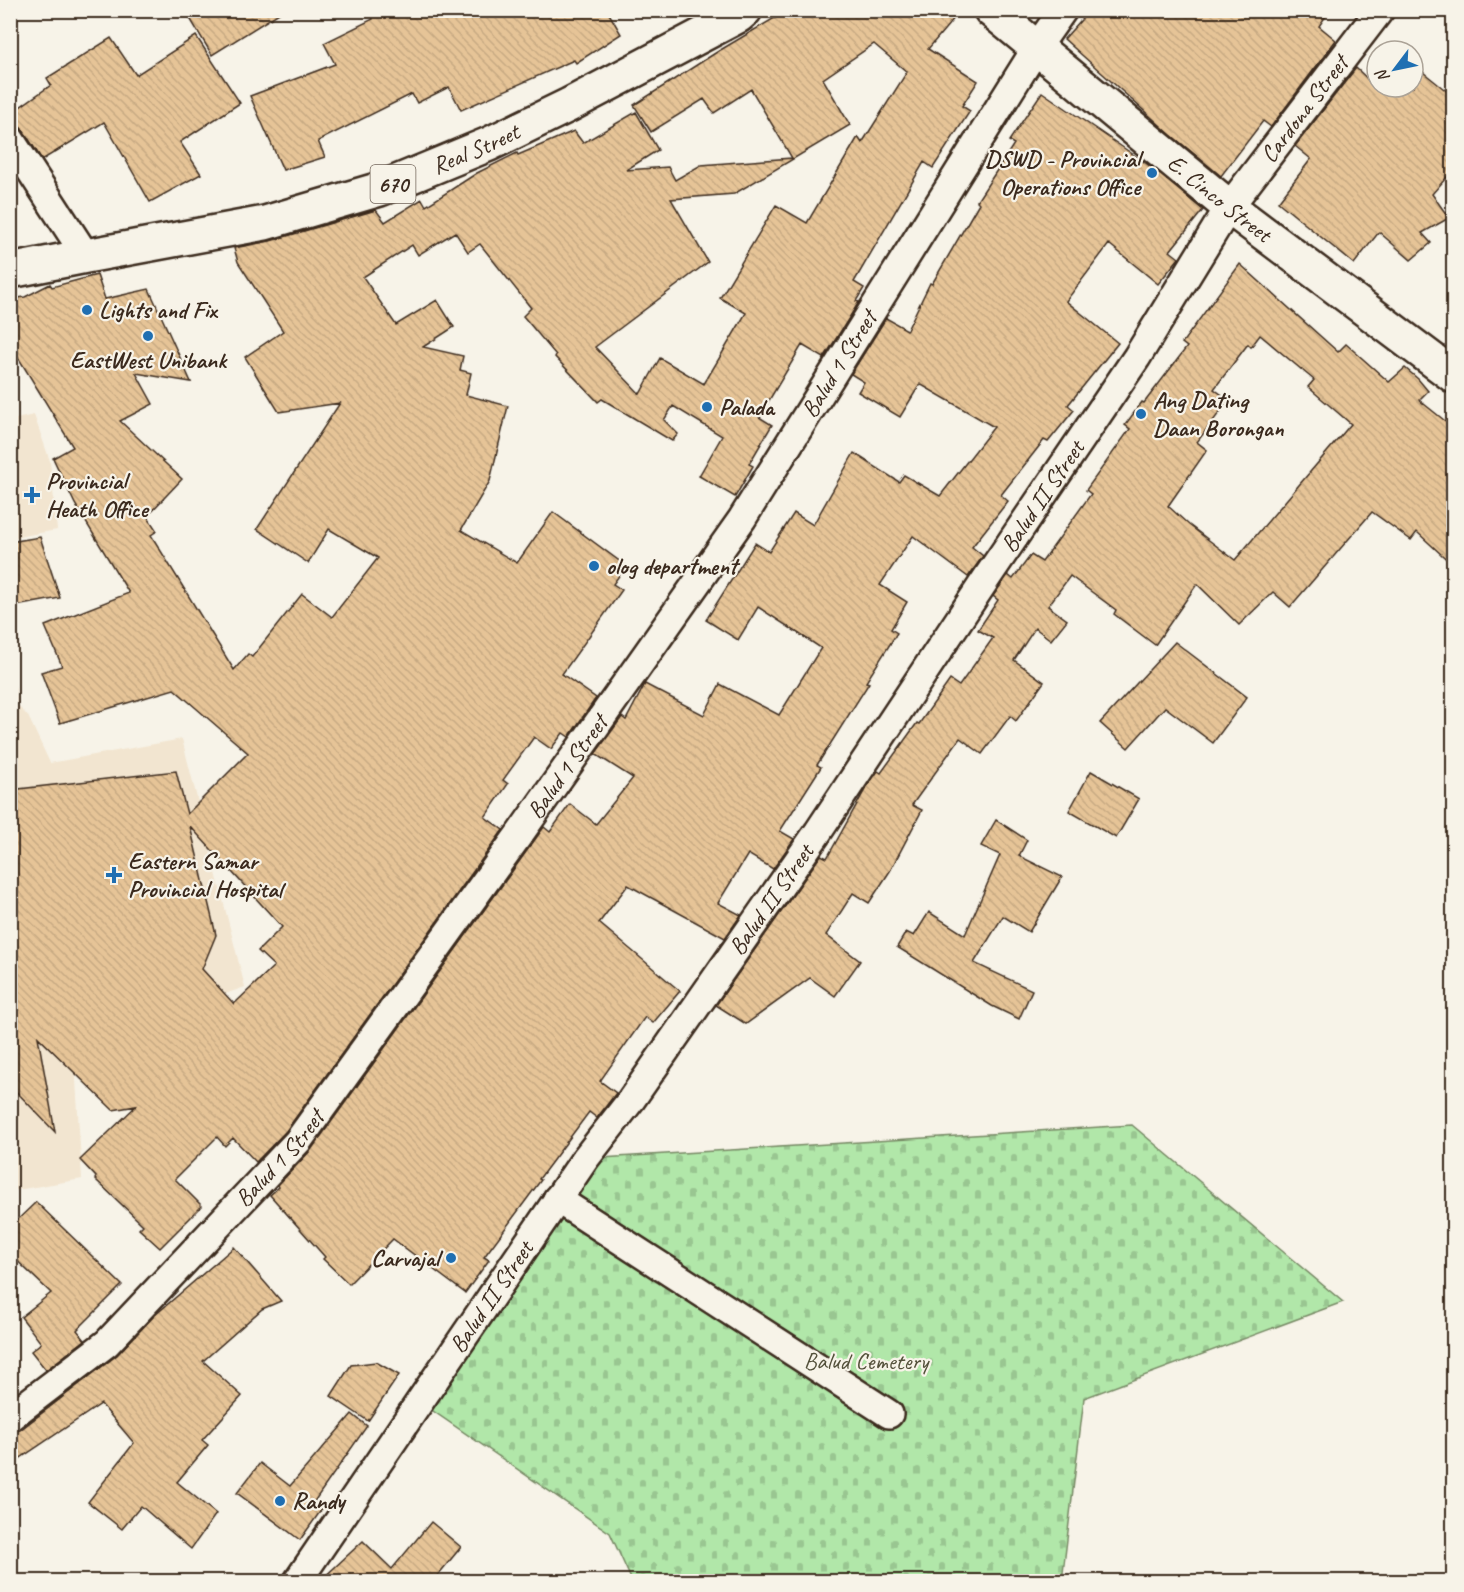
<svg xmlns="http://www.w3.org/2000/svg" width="1464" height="1592" viewBox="0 0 1464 1592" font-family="Caveat,sans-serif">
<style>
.built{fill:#f2e5d0}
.cemetery{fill:url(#cemetery-stones);stroke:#768864;stroke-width:1.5}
.building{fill:url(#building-back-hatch);stroke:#3b2a1e;stroke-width:1.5;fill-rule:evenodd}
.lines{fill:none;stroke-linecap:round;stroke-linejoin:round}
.minor-casing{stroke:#3b2a1e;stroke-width:32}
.tertiary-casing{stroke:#3b2a1e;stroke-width:38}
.primary-casing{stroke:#3b2a1e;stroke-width:38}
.minor{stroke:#f7f3e8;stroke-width:27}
.tertiary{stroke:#f7f3e8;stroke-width:33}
.primary{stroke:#f7f3e8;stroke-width:33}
.poi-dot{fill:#1f6fb2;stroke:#f7f3e8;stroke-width:2}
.labels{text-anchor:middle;stroke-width:4.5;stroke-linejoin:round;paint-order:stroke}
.shield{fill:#f7f3e8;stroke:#73665b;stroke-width:1.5}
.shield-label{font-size:22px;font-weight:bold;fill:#3b2a1e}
.street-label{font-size:24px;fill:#3b2a1e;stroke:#f7f3e8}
.poi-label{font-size:24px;font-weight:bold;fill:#3b2a1e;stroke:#f7f3e8;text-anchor:start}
.park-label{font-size:24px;fill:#53503a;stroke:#f7f3e8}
</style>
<defs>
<pattern id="cemetery-stones" width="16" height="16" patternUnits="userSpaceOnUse" patternTransform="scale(1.5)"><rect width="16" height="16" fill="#b1e7a9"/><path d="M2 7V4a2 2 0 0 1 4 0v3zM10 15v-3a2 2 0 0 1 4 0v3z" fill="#99c691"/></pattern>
<pattern id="building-back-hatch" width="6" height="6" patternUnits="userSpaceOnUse" patternTransform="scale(1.5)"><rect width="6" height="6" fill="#e6c497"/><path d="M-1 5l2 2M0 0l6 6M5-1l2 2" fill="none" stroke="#c6a982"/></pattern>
</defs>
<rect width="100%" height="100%" fill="#f7f3e8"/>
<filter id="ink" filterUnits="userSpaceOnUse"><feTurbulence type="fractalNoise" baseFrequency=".0167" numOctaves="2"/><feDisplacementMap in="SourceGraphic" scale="12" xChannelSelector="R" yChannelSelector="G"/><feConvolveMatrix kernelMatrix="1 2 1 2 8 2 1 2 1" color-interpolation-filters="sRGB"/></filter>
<g filter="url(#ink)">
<g class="built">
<polygon points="34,415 50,461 57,530 11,538 11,420"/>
<polygon points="10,676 15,687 17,705 28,716 50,763 182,739 245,987 74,1047 82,1179 11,1191"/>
</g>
<polygon class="cemetery" points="1132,1125 1343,1302 1084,1398 1062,1581 632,1581 610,1533 420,1402 585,1159"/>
<g class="building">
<polygon points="185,10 284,10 212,55"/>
<polygon points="369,10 607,10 621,34 576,63 574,60 461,110 449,87 417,103 412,94 318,141 325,157 283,170 250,96 335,64 324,43 373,19"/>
<path d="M 788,10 L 961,10 L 928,49 L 978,81 L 962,106 L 970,111 L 933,168 L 924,162 L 854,282 L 864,288 L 856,301 L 859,302 L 824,358 L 802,345 L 759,417 L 772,425 L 749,464 L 753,466 L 735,497 L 699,476 L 722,436 L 673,406 L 664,420 L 678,434 L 672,441 L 602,399 L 598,402 L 555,357 L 556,355 L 523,316 L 531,308 L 480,244 L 468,252 L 455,232 L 418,255 L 412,245 L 363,277 L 396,325 L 437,300 L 454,327 L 423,347 L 463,356 L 460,370 L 471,373 L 466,395 L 508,406 L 490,481 L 461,530 L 517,563 L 553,512 L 626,566 L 613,584 L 622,590 L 562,674 L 596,698 L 569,737 L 563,733 L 551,749 L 534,737 L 503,780 L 508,784 L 485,817 L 503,830 L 286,1131 L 256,1162 L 233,1138 L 225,1146 L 217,1137 L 175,1179 L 202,1206 L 160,1248 L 139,1229 L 143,1225 L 95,1179 L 96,1177 L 80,1160 L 136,1106 L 113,1110 L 38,1037 L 55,1132 L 10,1085 L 10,790 L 176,771 L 187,814 L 248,753 L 174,689 L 60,723 L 41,672 L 62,666 L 45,626 L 129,593 L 75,504 L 53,458 L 73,447 L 13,349 L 10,339 L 10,299 L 25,297 L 50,284 L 52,287 L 97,275 L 105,299 L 149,289 L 191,382 L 136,373 L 153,404 L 120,421 L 182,479 L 147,516 L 157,531 L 151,535 L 234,670 L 248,654 L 252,657 L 302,594 L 332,617 L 378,558 L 329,529 L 308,563 L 257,529 L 340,403 L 279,412 L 245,357 L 283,331 L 238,262 L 234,248 L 270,241 L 376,210 L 385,222 L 422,199 L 426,206 L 477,173 L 517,153 L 518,155 L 574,131 L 583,143 L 636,112 L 658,150 L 626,170 L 668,167 L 675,180 L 701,165 L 792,158 L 751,89 L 714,113 L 704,99 L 651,132 L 634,105 L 717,52 ZM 874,44 L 907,72 L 862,143 L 858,137 L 807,223 L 776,205 L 720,298 L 746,313 L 704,384 L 660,358 L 640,394 L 595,347 L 708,262 L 671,199 L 734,194 L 850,125 L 823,79 ZM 190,826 L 282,927 L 258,951 L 274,966 L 234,1004 L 202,969 L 216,935 Z"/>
<polygon points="1090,10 1330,10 1319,26 1336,40 1271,127 1263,121 1221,176 1171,135 1064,39"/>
<polygon points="196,36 240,103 180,142 201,174 150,202 104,122 42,160 23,130 18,125 10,123 10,114 51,85 47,78 111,38 136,75"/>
<polygon points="1413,64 1454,97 1454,169 1432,194 1449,218 1422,233 1431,243 1411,260 1379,232 1354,264 1278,202 1311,159 1295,146 1356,68 1372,83 1377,77 1377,87 1413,87"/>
<polygon points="1042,92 1147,164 1203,210 1170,251 1179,258 1158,284 1109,244 1066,301 1118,343 1068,405 1074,410 1048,442 1044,440 1001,495 1008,501 972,547 983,556 968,577 913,536 880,585 907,602 891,629 897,633 866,682 869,683 817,765 821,767 780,831 794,839 773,869 748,854 718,903 741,915 725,938 628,885 599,923 680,991 653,1023 645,1017 600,1081 616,1093 597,1118 589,1112 539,1179 541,1180 484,1257 489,1260 465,1293 393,1239 349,1284 323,1259 325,1257 270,1195 279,1187 278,1185 311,1150 544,827 550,832 570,804 596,824 633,778 595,754 622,717 626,720 645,684 704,715 720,684 779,715 821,648 758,607 738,640 706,620 755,543 769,552 794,513 813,525 854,453 899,482 904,475 940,496 994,427 920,384 900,417 858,392 864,382 851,374 886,318 907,330 930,283 932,284 979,203 977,201 1014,144 1009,141"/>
<path d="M 1240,264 L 1338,352 L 1346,344 L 1389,382 L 1405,368 L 1418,379 L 1428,391 L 1419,400 L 1454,428 L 1454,566 L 1417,532 L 1411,540 L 1372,512 L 1290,607 L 1273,592 L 1239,625 L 1197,584 L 1155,645 L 1114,614 L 1116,610 L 1070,576 L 1048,606 L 1067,620 L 1051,640 L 1035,628 L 1014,660 L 1044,682 L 1016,721 L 1010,716 L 982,754 L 960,738 L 912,805 L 922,810 L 890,871 L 869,903 L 853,893 L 826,935 L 860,961 L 835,996 L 810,978 L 746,1024 L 716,1005 L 821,855 L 827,858 L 866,788 L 878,771 L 881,773 L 917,723 L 919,724 L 950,680 L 959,686 L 993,638 L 978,630 L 998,600 L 993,596 L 1008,575 L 1013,579 L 1031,555 L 1042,562 L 1091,494 L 1086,490 L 1130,429 L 1125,425 L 1142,402 L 1144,403 L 1187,347 L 1182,343 ZM 1260,335 L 1314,380 L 1308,387 L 1351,424 L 1235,560 L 1189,525 L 1168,506 L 1207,450 L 1197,442 L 1229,400 L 1214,389 L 1248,344 L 1251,347 Z"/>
<polygon points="40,537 60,598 10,607 10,542"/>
<polygon points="1175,642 1247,697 1213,743 1165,707 1128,748 1100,723"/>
<polygon points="1091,771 1139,799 1116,838 1069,811"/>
<polygon points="996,820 1027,840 1019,856 1062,877 1029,932 1003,916 974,963 1032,990 1019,1019 992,1006 897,947 906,932 914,936 929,912 965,935 1000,855 981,846"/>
<polygon points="36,1202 122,1285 77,1330 85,1340 46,1370 31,1351 41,1343 21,1317 51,1293 10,1254 10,1227"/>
<polygon points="234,1247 281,1301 262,1309 203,1361 242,1396 202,1440 208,1445 177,1482 216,1514 191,1549 141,1506 122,1529 88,1502 134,1443 101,1404 10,1465 10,1432 20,1430 117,1355 154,1316"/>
<polygon points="376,1362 399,1375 368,1421 331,1396 351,1365"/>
<polygon points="352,1414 367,1426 313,1503 322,1509 300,1540 237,1493 260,1463 290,1486"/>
<polygon points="431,1522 461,1547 433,1581 320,1581 363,1541 392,1569"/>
</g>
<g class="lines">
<g class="minor-casing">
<g id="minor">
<polyline points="10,139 86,256"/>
<polyline points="557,1199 889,1414"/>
<path id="s1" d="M 10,1417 L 107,1343 L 298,1141 L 521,832 L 742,519 L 1037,47 L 1063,10"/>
<path id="s2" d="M 297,1582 L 585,1159 L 631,1100 L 818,832 L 988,576 L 1137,357 L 1229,207 L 1380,10"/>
</g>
</g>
<g class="tertiary-casing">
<g id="tertiary">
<path id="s3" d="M 991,10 L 1229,207 L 1454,376"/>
</g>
</g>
<g class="primary-casing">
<g id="primary">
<path id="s4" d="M 10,271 L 86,256 L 265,223 L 380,189 L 489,144 L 569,105 L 738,16 L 745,10"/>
</g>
</g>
<use href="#minor" class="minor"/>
<use href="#tertiary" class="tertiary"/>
<use href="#primary" class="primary"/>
</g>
</g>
<g class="poi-dot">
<circle cx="1152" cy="173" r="6"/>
<circle cx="87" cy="310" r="6"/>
<circle cx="148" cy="336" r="6"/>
<circle cx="707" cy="407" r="6"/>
<circle cx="1141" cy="414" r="6"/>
<path d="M29 486h6v6h6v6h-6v6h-6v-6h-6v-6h6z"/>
<circle cx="594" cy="566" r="6"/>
<path d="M111 866h6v6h6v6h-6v6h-6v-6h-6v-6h6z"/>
<circle cx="451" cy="1258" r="6"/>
<circle cx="280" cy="1501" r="6"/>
</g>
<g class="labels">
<rect class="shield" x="370.5" y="165" width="45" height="38" rx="4.5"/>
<g class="shield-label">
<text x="393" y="192">670</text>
</g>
<g class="street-label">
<text dy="8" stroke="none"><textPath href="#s2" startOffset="1785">Cardona Street</textPath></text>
<text dy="8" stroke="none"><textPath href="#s4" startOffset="483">Real Street</textPath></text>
<text dy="8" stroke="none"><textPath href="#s3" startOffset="296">E. Cinco Street</textPath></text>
<text dy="8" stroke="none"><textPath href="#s1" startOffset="1347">Balud 1 Street</textPath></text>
<text dy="8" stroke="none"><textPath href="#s2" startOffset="1317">Balud II Street</textPath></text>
<text dy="8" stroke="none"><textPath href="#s1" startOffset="861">Balud 1 Street</textPath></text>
<text dy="8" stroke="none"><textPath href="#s2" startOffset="831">Balud II Street</textPath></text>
<text dy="8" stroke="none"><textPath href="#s1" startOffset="375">Balud 1 Street</textPath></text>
<text dy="8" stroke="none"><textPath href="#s2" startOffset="345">Balud II Street</textPath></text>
</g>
<g class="poi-label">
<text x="1140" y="167" text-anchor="end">DSWD - Provincial<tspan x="1140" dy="28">Operations Office</tspan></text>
<text x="99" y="318">Lights and Fix</text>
<text x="148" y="368" text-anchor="middle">EastWest Unibank</text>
<text x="1153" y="408">Ang Dating<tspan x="1153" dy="28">Daan Borongan</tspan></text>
<text x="719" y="415">Palada</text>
<text x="46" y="489">Provincial<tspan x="46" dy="28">Heath Office</tspan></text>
<text x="606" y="574">olog department</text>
<text x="128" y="869">Eastern Samar<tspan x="128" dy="28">Provincial Hospital</tspan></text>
<text x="439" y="1266" text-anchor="end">Carvajal</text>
<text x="292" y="1509">Randy</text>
</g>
<g class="park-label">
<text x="866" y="1369">Balud Cemetery</text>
</g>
</g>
<rect width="1464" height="1592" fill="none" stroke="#f7f3e8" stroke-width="36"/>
<rect x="18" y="18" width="1428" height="1556" fill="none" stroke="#3b2a1e" stroke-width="2" filter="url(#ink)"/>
<g transform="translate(1395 69) rotate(238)"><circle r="28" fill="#f7f3e8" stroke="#aca397" stroke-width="1.5"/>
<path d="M0-4.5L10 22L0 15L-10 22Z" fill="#1f6fb2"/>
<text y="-9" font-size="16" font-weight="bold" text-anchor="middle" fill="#3b2a1e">N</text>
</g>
</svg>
